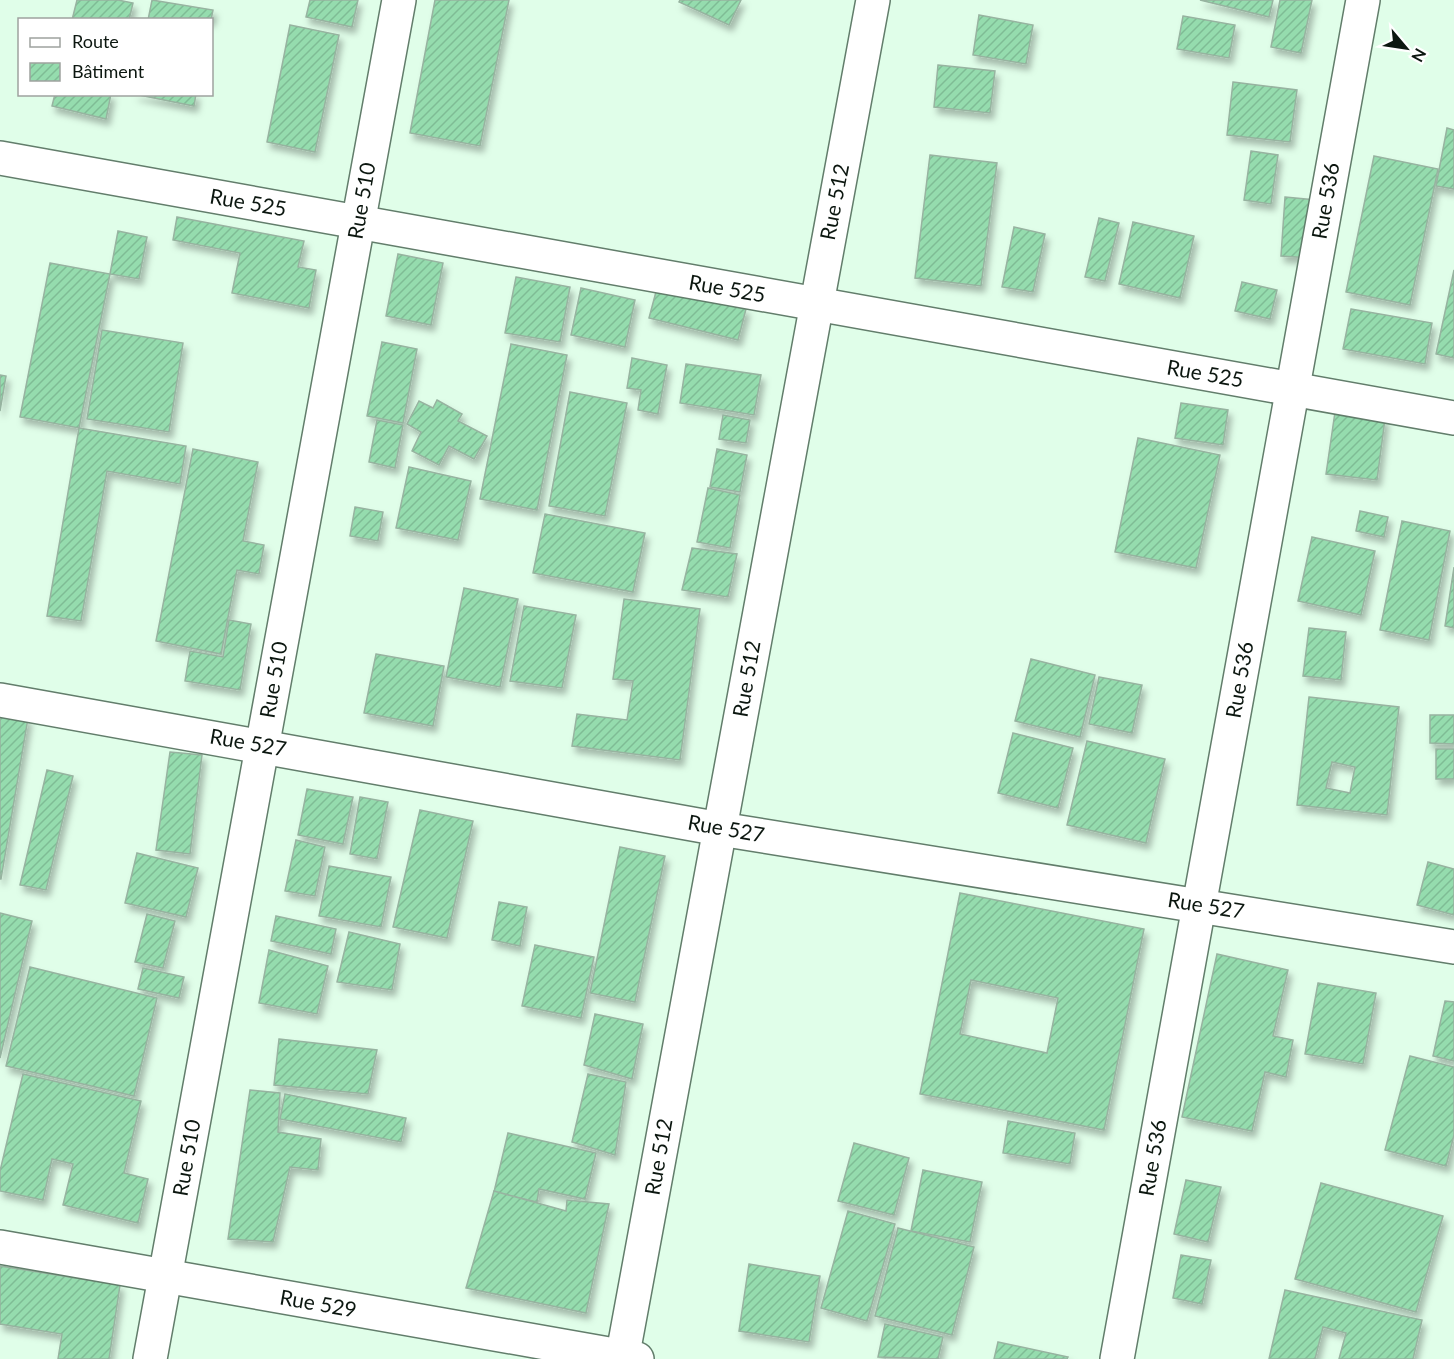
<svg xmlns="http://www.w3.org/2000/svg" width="1454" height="1359" viewBox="0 0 1454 1359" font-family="Lato,sans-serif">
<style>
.building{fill:url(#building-hatch);stroke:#97b3a0;stroke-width:1.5;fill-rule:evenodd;filter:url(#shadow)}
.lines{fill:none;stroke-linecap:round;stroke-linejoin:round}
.minor-casing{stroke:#627d6b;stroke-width:36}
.minor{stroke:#fff;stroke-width:33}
.labels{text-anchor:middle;stroke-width:5;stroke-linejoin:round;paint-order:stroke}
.street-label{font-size:21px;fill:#0c1710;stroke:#fff}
</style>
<defs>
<pattern id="building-hatch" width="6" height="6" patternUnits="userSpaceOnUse" patternTransform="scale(1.5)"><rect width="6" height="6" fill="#95dcae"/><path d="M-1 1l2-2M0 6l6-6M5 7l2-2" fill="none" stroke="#7fbc95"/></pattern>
<filter id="shadow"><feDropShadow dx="3.5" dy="6" stdDeviation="3" flood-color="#0004"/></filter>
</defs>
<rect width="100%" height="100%" fill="#e0fee9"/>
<g class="building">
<polygon points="77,0 118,0 133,3 129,20 72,20"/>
<polygon points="152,0 213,10 211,20 148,20"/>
<polygon points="310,0 358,0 352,27 306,17"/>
<polygon points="435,0 509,0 480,146 410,133"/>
<polygon points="680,0 741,0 729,25 679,2"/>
<polygon points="1200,0 1273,0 1269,17"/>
<polygon points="1280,0 1312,0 1301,53 1271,47"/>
<polygon points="979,15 1033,25 1026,64 973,55"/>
<polygon points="1183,16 1235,25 1229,58 1177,49"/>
<polygon points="290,25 339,35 315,152 267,142"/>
<polygon points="938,65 995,71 990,113 934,107"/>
<polygon points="1233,82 1297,90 1290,142 1227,135"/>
<polygon points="55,94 111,94 106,119 52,106"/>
<polygon points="134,94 196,94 194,106"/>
<polygon points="1447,128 1454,130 1454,189 1436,186"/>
<polygon points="1251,151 1278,155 1271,204 1244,200"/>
<polygon points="930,155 997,163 981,286 915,278"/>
<polygon points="1374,156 1438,169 1410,305 1346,292"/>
<polygon points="1285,197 1316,200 1311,258 1281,256"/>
<polygon points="177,217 304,241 298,267 316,270 309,308 232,293 240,253 173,240"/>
<polygon points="1099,218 1119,223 1105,281 1085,277"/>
<polygon points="1133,222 1194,236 1180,298 1119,284"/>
<polygon points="1014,227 1045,234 1033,292 1002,287"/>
<polygon points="118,231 147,237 139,279 110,274"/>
<polygon points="398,254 443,263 431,325 386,316"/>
<polygon points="50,263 110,274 79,428 20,417"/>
<polygon points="1454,270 1454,358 1436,354"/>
<polygon points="516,277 570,287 560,342 505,333"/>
<polygon points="1242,282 1277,290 1270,319 1235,311"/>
<polygon points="581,288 635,300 625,347 571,335"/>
<polygon points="657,288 746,309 738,340 649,318"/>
<polygon points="1351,309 1432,323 1425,364 1343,349"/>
<polygon points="102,330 183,343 169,432 87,419"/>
<polygon points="382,342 417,349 403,423 367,416"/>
<polygon points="511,344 567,355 537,510 480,499"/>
<polygon points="632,358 667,365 658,414 638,410 641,390 627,388"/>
<polygon points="686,364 761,375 754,415 680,403"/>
<polygon points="0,375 6,376 0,411"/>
<polygon points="570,392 627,403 605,516 549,506"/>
<polygon points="437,400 462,414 458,421 487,436 474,459 449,446 439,465 412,451 421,432 407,424 419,401 433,408"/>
<polygon points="1181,403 1228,410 1223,445 1175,438"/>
<polygon points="1335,412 1385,419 1377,480 1326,474"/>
<polygon points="723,415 750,420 746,443 719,439"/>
<polygon points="377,420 403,425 395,468 369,462"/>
<polygon points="79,428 186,446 180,484 107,471 81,621 47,616"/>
<polygon points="1138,438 1220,455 1196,568 1115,552"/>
<polygon points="193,449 258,462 243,541 264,545 259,574 237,570 221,654 156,641"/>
<polygon points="717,449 747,455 740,492 710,487"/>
<polygon points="409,467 471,481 458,540 396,528"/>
<polygon points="708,488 740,495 730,548 697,542"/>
<polygon points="355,507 383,512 378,541 350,536"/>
<polygon points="1360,511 1388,517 1384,537 1356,531"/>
<polygon points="545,514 645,533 633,592 533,573"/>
<polygon points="1402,521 1450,531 1429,640 1380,630"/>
<polygon points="1312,537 1375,551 1361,615 1298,601"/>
<polygon points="692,548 737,554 728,597 682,590"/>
<polygon points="1454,567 1454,628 1445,626"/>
<polygon points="464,588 518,599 500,687 446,677"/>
<polygon points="624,599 700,609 680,760 572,746 577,714 627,720 633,681 613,679"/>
<polygon points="524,606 576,615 562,688 510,681"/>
<polygon points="229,620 251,624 240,690 185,681 190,651 223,657"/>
<polygon points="1309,628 1346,632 1341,680 1303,676"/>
<polygon points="376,654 444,666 433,726 364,713"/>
<polygon points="1031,659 1095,675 1080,737 1015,721"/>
<polygon points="1099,677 1142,685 1132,733 1089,724"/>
<path d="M 1309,697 L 1399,707 L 1387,815 L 1297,805 ZM 1332,762 L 1355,767 L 1350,793 L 1326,788 Z"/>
<polygon points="0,714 28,718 1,879 0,879"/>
<polygon points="1430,715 1454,715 1454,744 1430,743"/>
<polygon points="1013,733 1073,748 1058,808 998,793"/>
<polygon points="1087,741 1165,759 1146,843 1067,825"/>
<rect x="1436" y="749" width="18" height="30"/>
<polygon points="170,752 202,755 190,854 156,850"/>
<polygon points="47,770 73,776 46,890 20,885"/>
<polygon points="307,789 353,797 343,844 298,835"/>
<polygon points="360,797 388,802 377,859 350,854"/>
<polygon points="420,810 473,821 447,938 393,927"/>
<polygon points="296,840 325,847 315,896 285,891"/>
<polygon points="620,847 665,856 635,1002 590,993"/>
<polygon points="137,853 198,868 186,917 125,903"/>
<polygon points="1428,862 1454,869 1454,915 1417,905"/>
<polygon points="329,866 391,877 381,927 319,916"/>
<path d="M 960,893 L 1144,929 L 1104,1130 L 920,1094 ZM 971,980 L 1058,998 L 1047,1053 L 960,1034 Z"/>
<polygon points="499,902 527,907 520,946 492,940"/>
<polygon points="0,913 32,921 0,1058"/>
<polygon points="147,914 175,921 163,968 135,962"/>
<polygon points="276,916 336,929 331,954 271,941"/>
<polygon points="349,932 400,944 392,990 337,982"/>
<polygon points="535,945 594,957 581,1018 522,1006"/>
<polygon points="269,950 328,966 317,1014 259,1003"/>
<polygon points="1217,954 1288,970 1273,1036 1293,1040 1286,1077 1265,1072 1252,1131 1182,1117"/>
<polygon points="30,967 157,998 134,1096 6,1066"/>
<polygon points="143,968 184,977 179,998 138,989"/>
<polygon points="1318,983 1376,993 1363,1064 1305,1054"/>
<polygon points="1445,1001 1454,1002 1454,1061 1433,1056"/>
<polygon points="595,1014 643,1024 632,1079 584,1065"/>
<polygon points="279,1039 377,1050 368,1094 274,1085"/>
<polygon points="1410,1056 1454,1067 1454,1135 1446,1166 1385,1150"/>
<polygon points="23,1074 141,1101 124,1173 148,1179 138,1223 63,1205 73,1164 52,1159 43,1200 0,1191 0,1171"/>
<polygon points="588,1074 626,1082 615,1155 572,1142"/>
<polygon points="250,1090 280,1093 278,1132 321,1139 318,1170 290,1167 273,1242 228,1239"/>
<polygon points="285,1094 406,1118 401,1142 280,1119"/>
<polygon points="1008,1121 1075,1133 1070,1164 1003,1153"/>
<polygon points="508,1133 596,1153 585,1199 539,1189 537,1202 494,1192"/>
<polygon points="854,1143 909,1158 894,1215 838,1201"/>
<polygon points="923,1170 982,1182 970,1242 911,1231"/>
<polygon points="1186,1180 1221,1187 1208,1242 1174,1234"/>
<polygon points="1321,1183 1443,1216 1416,1312 1295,1279"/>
<polygon points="494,1191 566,1211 567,1200 609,1204 586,1313 466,1288"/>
<polygon points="848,1211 895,1224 867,1321 821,1308"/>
<polygon points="898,1228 974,1247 952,1335 875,1316"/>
<polygon points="1181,1255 1211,1260 1202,1304 1173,1298"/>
<polygon points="749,1264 820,1276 809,1342 739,1331"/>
<polygon points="0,1266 120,1285 109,1359 58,1359 62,1334 0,1324"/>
<polygon points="1285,1290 1422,1320 1413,1359 1339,1359 1346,1333 1323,1327 1315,1359 1269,1359"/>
<polygon points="885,1324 943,1337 938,1359 878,1357"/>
<polygon points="998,1342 1068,1357 1067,1359 994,1359"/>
</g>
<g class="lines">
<g class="minor-casing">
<g id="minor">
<polyline points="0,158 1454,418"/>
<polyline points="0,700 720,829 1454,947"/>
<polyline points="0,1247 637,1359"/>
<polyline points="150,1359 399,0"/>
<polyline points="622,1359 873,0"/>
<polyline points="1117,1359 1363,0"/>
</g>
</g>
<use href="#minor" class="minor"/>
</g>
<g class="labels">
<g class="street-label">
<text transform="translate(362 201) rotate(-80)" y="7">Rue 510</text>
<text transform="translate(1326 201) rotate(-80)" y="7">Rue 536</text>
<text transform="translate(835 202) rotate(-79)" y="7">Rue 512</text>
<text transform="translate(248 203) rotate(10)" y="7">Rue 525</text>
<text transform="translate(727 289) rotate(10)" y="7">Rue 525</text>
<text transform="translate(1205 374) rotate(10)" y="7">Rue 525</text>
<text transform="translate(747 679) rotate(-80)" y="7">Rue 512</text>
<text transform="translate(274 680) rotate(-80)" y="7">Rue 510</text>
<text transform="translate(1240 680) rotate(-80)" y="7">Rue 536</text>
<text transform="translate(248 743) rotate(10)" y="7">Rue 527</text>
<text transform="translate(726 829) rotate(10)" y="7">Rue 527</text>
<text transform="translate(1206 906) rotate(9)" y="7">Rue 527</text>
<text transform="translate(659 1157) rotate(-80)" y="7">Rue 512</text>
<text transform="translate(187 1158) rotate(-80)" y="7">Rue 510</text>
<text transform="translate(1153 1158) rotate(-80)" y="7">Rue 536</text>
<text transform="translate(318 1304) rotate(10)" y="7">Rue 529</text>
</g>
</g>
<rect x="18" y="18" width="195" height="78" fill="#ffffff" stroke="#9ea29f" stroke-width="1.5"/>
<rect x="30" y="38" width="30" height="9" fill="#ffffff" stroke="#9ea29f" stroke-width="1.5"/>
<text x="72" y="48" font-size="18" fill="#0c1710">Route</text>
<rect x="30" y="63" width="30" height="18" fill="url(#building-hatch)" stroke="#9ea29f" stroke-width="1.5"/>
<text x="72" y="78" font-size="18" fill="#0c1710">Bâtiment</text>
<g transform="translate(1406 48) rotate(119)" stroke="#ffffff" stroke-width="4.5" paint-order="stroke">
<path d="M0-4.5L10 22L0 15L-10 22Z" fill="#0c1710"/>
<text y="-9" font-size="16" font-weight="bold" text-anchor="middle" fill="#0c1710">N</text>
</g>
</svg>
